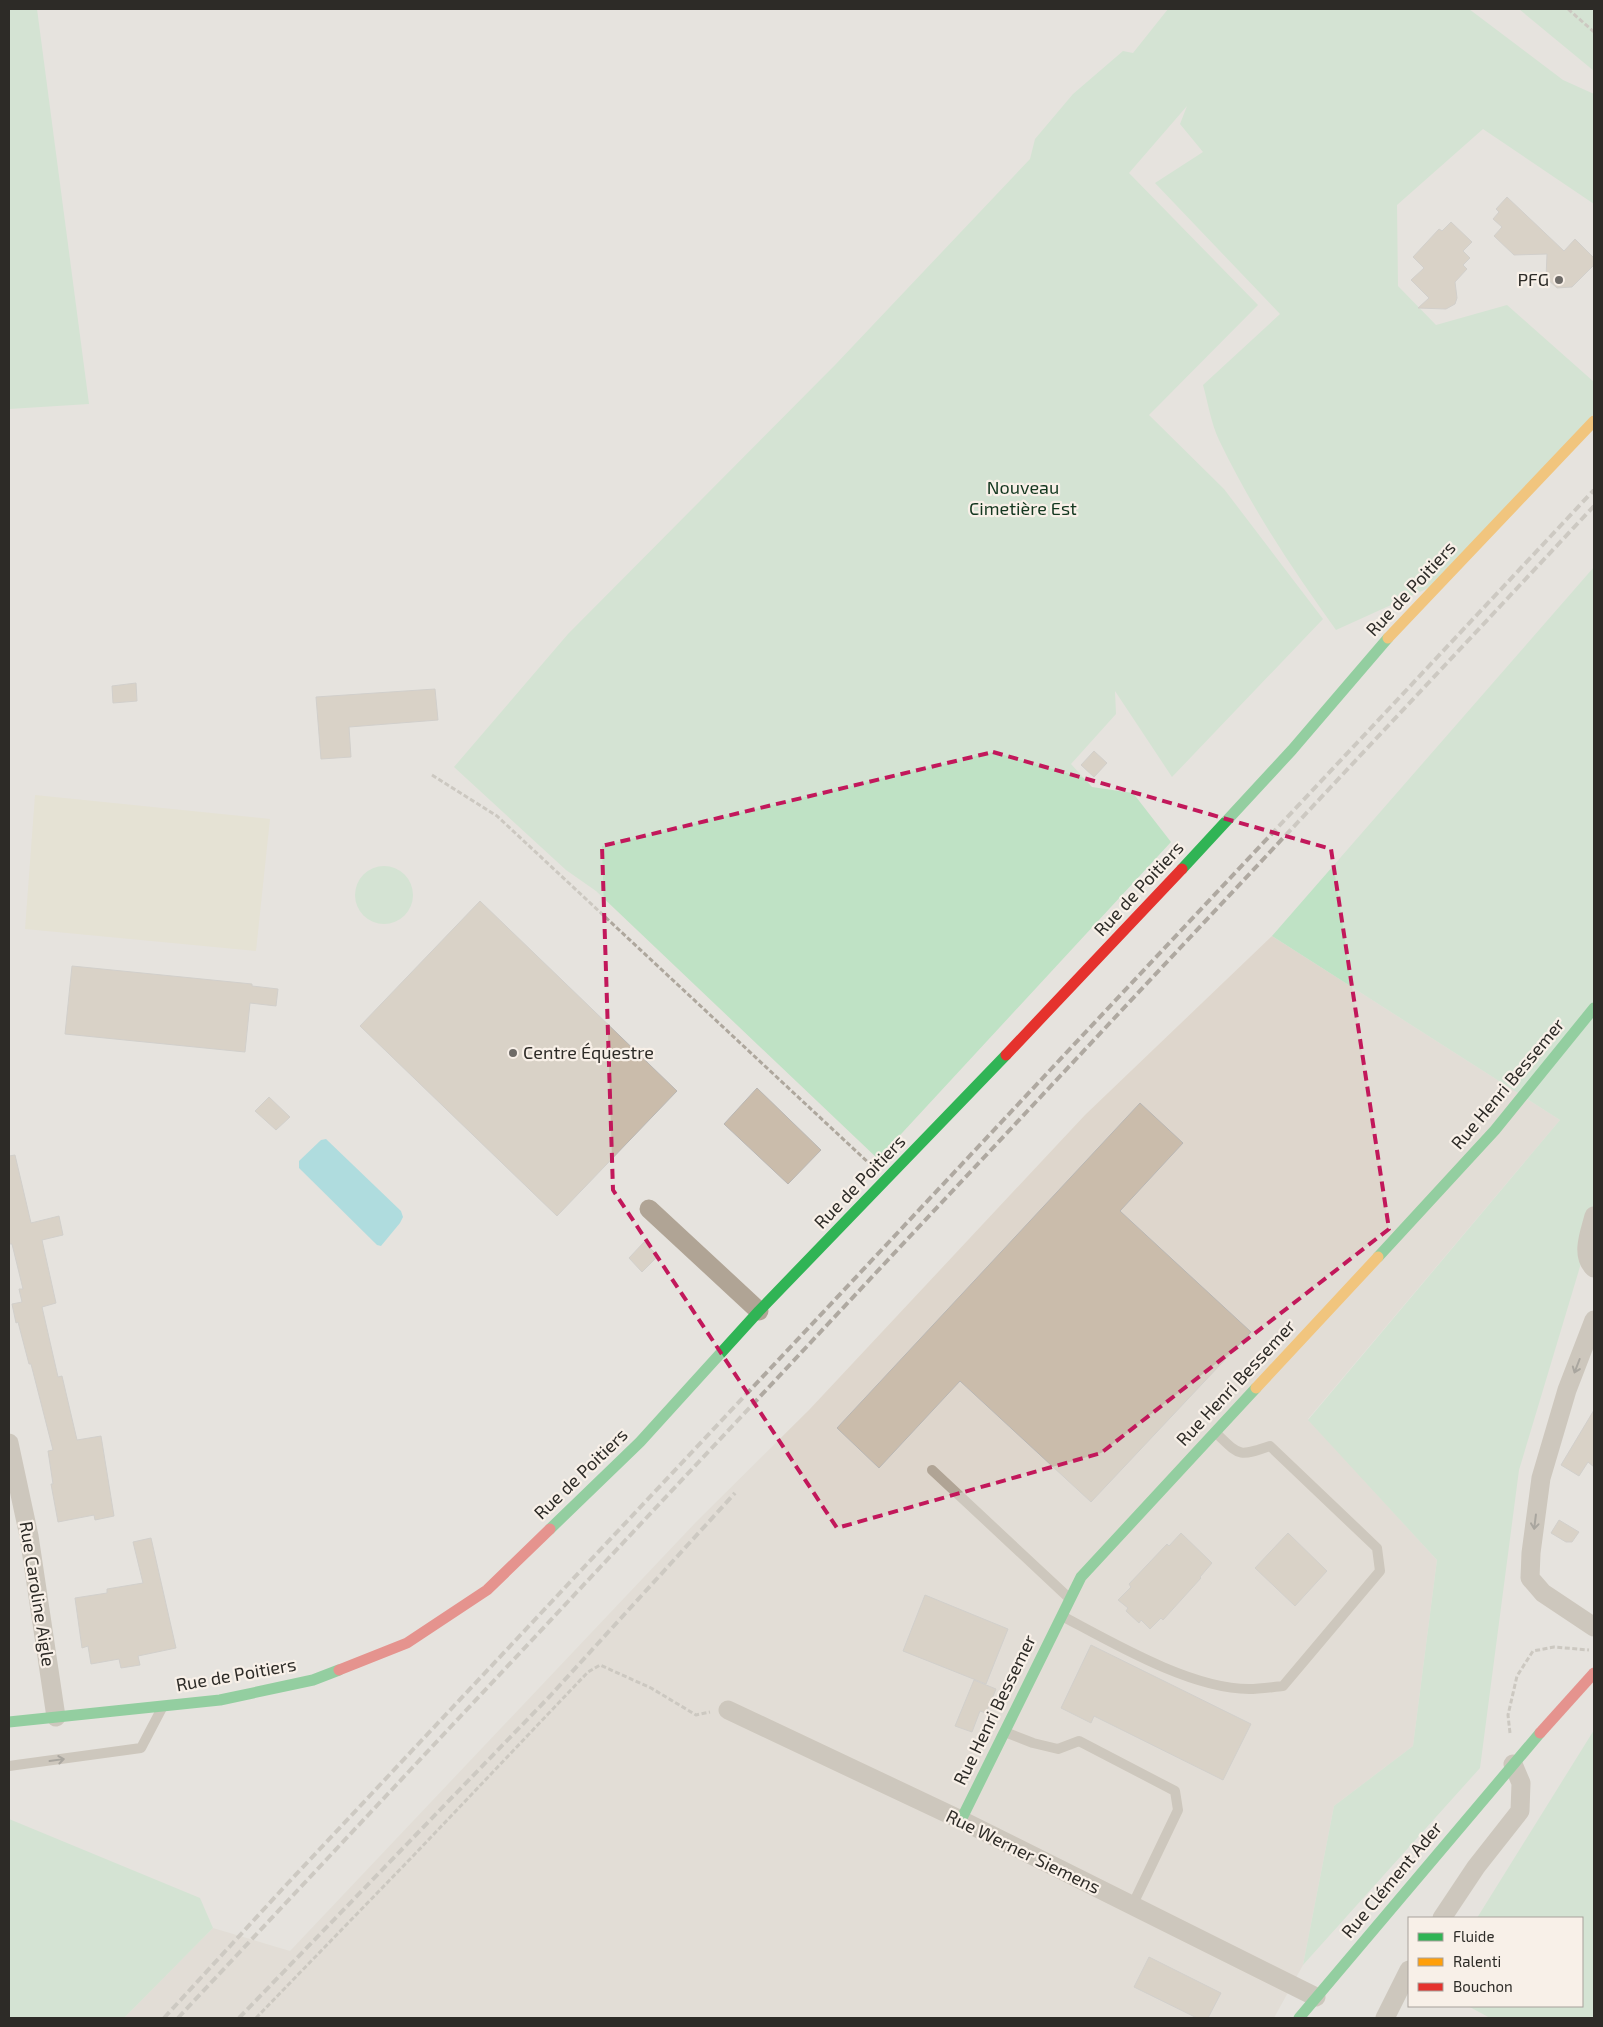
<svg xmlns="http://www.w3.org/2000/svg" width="1603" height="2027" viewBox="0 0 1603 2027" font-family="'Exo 2',sans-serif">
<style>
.built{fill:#ded6cc}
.green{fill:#bfe2c5}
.sand{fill:#e5dfc8}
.water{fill:#6ed3de}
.building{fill:#cabcab;stroke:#b9b6b3}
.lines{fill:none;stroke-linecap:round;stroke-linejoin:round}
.path{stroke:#aea79d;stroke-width:3;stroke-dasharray:5 2.5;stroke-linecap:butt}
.lane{stroke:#b0a495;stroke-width:10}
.street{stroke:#b0a495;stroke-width:19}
.fast{stroke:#30b455;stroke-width:11}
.slow{stroke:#ff9f0a;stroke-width:11}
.jam{stroke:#e5322d;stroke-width:11}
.rail{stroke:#afa9a1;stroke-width:4;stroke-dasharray:8 4;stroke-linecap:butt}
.oneway{stroke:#615b53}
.marked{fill:none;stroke:#c2185b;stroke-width:4;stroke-dasharray:10 6;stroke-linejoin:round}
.poi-dot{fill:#6e6b67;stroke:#f8f0e8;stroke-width:2}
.labels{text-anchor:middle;stroke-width:4.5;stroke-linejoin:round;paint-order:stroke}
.poi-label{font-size:18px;fill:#2d2b27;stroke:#f8f0e8;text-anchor:end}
.park-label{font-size:18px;fill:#13371f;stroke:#f8f0e8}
.street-label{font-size:18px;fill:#2d2b27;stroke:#f8f0e8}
</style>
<rect width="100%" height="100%" fill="#e6e3de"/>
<polygon class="built" points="1272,936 1560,1120 1308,1419 1437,1560 1413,1746 1334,1806 1303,1965 1274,2018 124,2018 213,1928 290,1951 696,1522 809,1410 1085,1115"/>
<g class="green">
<polygon points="9,9 37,9 89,404 9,409"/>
<path d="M 1168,9 L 1469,9 L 1563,80 L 1594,94 L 1594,204 L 1483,129 L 1397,205 L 1398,286 L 1436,325 L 1507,305 L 1594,382 L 1594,414 L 1435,585 L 1336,630 C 1293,570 1251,507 1219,440 C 1211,423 1208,403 1203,385 L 1280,314 L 1155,183 L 1203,152 L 1180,124 L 1187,106 L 1129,173 L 1258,305 L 1149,415 L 1224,489 L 1323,619 L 1172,777 L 1115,691 L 1116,714 L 1071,764 L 1092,787 L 1133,793 L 1171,842 L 878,1159 L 596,891 L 566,870 L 454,767 L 568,634 L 836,364 L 1030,159 L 1035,139 L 1073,94 L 1123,51 L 1133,53 Z"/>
<polygon points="1506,9 1594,9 1594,71 1519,9"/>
<polygon points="1594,567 1594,1220 1519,1470 1480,1768 1303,1965 1334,1806 1413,1746 1437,1560 1308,1420 1560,1120 1272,936"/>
<circle cx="384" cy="895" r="29"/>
<polygon points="1594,1730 1594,2018 1490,2018 1468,2006 1582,2006 1582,1918 1477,1918"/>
<polygon points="9,1819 200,1898 213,1928 124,2018 9,2018"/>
</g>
<polygon class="sand" points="35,795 270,819 256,951 25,929"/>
<polygon class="water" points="326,1139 401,1211 403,1217 400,1223 381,1246 377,1245 299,1168 299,1161 321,1140"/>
<g class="building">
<polygon points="1507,197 1564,251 1575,239 1594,258 1594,265 1572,287 1557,288 1546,278 1547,254 1514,255 1494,236 1502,227 1493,219 1499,212 1496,209"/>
<polygon points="1451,222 1472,242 1463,251 1470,258 1463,265 1467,269 1455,282 1457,298 1455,304 1446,309 1418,308 1429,298 1411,280 1424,268 1413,257 1439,229 1442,231"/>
<polygon points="136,683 137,701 113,703 112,686"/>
<polygon points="435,689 438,720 349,727 351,757 321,759 316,697"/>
<polygon points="1094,751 1107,763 1094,777 1081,765"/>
<polygon points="480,901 677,1091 557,1216 360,1026"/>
<polygon points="72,966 252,984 252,986 278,989 276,1006 250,1003 245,1052 65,1034"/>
<polygon points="757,1088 821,1150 788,1184 724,1124"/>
<polygon points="269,1097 290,1117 276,1130 255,1111"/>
<polygon points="1140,1103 1183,1143 1120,1211 1251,1332 1091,1502 960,1381 879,1468 837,1428"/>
<polygon points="15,1155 31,1223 59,1216 63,1235 42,1240 56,1303 42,1307 58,1377 62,1376 77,1440 101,1436 114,1516 95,1520 94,1515 58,1522 51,1484 53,1484 48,1451 53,1450 31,1364 29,1364 18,1322 16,1323 12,1304 22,1302 19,1289 23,1289 12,1244 9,1244 9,1156"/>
<polygon points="644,1242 658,1256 642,1272 629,1258"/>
<polygon points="1594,1410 1594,1467 1588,1462 1579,1476 1561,1465"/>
<polygon points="1559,1520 1579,1532 1572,1542 1566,1542 1551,1533"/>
<polygon points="1181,1533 1212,1563 1200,1577 1201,1578 1163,1620 1161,1618 1150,1629 1141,1620 1139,1623 1126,1611 1128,1608 1118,1600 1131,1587 1129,1584 1167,1544 1169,1546"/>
<polygon points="1288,1533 1327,1571 1295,1606 1255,1568"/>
<polygon points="151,1538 176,1648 138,1656 140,1665 121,1668 119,1659 91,1664 88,1646 82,1648 75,1598 107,1593 107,1589 143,1583 133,1542"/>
<polygon points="925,1595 1008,1629 986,1684 903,1651"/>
<polygon points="1091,1645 1251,1724 1223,1780 1094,1716 1091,1723 1061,1708"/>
<polygon points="974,1680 996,1689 986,1713 980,1711 972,1732 955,1726"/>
<polygon points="1149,1957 1221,1993 1208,2018 1197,2018 1134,1987"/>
</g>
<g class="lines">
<g class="path">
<polyline points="1568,9 1594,32"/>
<polyline points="432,775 497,816 872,1166"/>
<polyline points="1510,1733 1508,1715 1517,1676 1533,1651 1554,1647 1589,1650"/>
<polyline points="256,2018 414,1855 588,1672 600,1665 651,1688 696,1715 710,1712"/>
</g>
<g class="lane">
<polyline points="932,1470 1069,1598"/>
<path d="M 1062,1616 C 1113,1643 1191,1689 1249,1689 C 1260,1689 1272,1687 1283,1686 L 1380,1571 L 1377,1548 L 1270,1446 C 1238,1457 1240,1456 1216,1433"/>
<polyline points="1005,1732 1033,1743 1058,1749 1079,1741 1175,1791 1178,1810 1132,1906"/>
<polyline points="9,1766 141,1748 162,1708"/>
</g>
<g class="street">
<polyline points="649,1209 759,1311"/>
<path d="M 1594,1216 C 1590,1232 1580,1255 1594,1268"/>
<polyline points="1594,1320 1567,1390 1541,1478 1531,1553 1530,1578 1543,1593 1594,1627"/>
<polyline points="9,1443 29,1536 56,1717"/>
<polyline points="728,1710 961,1820 1316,1997"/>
<polyline points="1442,1918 1476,1867 1520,1811 1521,1783 1513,1764"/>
<polyline points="1385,2018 1409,1970"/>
</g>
<g class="fast">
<polyline points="1182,869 1292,750 1388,638"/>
<polyline points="1378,1257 1495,1130 1594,1008"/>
<polyline points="550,1529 640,1442 759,1311 1006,1055"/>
<polyline points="9,1722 220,1700 313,1680 339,1670"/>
<polyline points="961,1820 1081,1577 1256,1388"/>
<polyline points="1299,2018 1540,1733"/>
</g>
<g class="slow">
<polyline points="1388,638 1594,421"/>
<polyline points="1256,1388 1378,1257"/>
</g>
<g class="jam">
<polyline points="1006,1055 1182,869"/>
<polyline points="339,1670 407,1643 487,1590 550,1529"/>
<polyline points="1540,1733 1594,1673"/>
</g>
<g class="rail">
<polyline points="164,2018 287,1884 1594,490"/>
<polyline points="178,2018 1594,506"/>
<polyline points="239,2018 550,1696 735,1493"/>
</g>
</g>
<defs><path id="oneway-shaft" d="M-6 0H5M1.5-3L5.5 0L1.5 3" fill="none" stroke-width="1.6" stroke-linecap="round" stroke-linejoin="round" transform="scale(1.25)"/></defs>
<g class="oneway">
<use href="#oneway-shaft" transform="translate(1577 1366) rotate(111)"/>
<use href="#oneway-shaft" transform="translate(1535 1522) rotate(97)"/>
<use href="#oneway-shaft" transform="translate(57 1760) rotate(-8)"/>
</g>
<path d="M0 0H1603V2027H0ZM 993,752 L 1331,849 L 1389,1229 L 1101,1453 L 837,1528 L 613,1190 L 602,846 Z" fill="#e6e3de" fill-opacity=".55" fill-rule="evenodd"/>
<path class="marked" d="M 993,752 L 1331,849 L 1389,1229 L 1101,1453 L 837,1528 L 613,1190 L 602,846 Z"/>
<g class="poi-dot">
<circle cx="1559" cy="280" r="5"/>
<circle cx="513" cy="1053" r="5"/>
</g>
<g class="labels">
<g class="poi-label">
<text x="1549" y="286">PFG</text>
<text x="523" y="1059" text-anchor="start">Centre Équestre</text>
</g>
<g class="park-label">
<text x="1023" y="494">Nouveau<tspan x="1023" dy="21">Cimetière Est</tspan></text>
</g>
<g class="street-label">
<text transform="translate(1411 589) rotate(-47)" y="6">Rue de Poitiers</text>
<text transform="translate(1139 889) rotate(-47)" y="6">Rue de Poitiers</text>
<text transform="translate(1508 1084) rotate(-50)" y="6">Rue Henri Bessemer</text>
<text transform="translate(860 1182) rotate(-46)" y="6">Rue de Poitiers</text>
<text transform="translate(1236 1383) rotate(-47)" y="6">Rue Henri Bessemer</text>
<text transform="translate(581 1474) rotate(-44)" y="6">Rue de Poitiers</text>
<text transform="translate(37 1594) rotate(81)" y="6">Rue Caroline Aigle</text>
<text transform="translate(236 1675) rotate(-10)" y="6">Rue de Poitiers</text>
<text transform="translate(995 1710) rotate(-64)" y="6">Rue Henri Bessemer</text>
<text transform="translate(1023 1852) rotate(26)" y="6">Rue Werner Siemens</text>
<text transform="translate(1392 1880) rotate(-50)" y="6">Rue Clément Ader</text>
</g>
</g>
<rect width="1603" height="2027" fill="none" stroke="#2d2b27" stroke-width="20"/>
<rect x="1408" y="1917" width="175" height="90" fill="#f8f0e8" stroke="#a7a19b"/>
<rect x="1418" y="1933" width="25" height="8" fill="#30b455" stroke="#a7a19b"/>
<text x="1453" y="1942" font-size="15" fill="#2d2b27">Fluide</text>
<rect x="1418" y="1958" width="25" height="8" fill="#ff9f0a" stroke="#a7a19b"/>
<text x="1453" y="1967" font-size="15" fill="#2d2b27">Ralenti</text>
<rect x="1418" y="1983" width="25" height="8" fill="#e5322d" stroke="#a7a19b"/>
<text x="1453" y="1992" font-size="15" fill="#2d2b27">Bouchon</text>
</svg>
